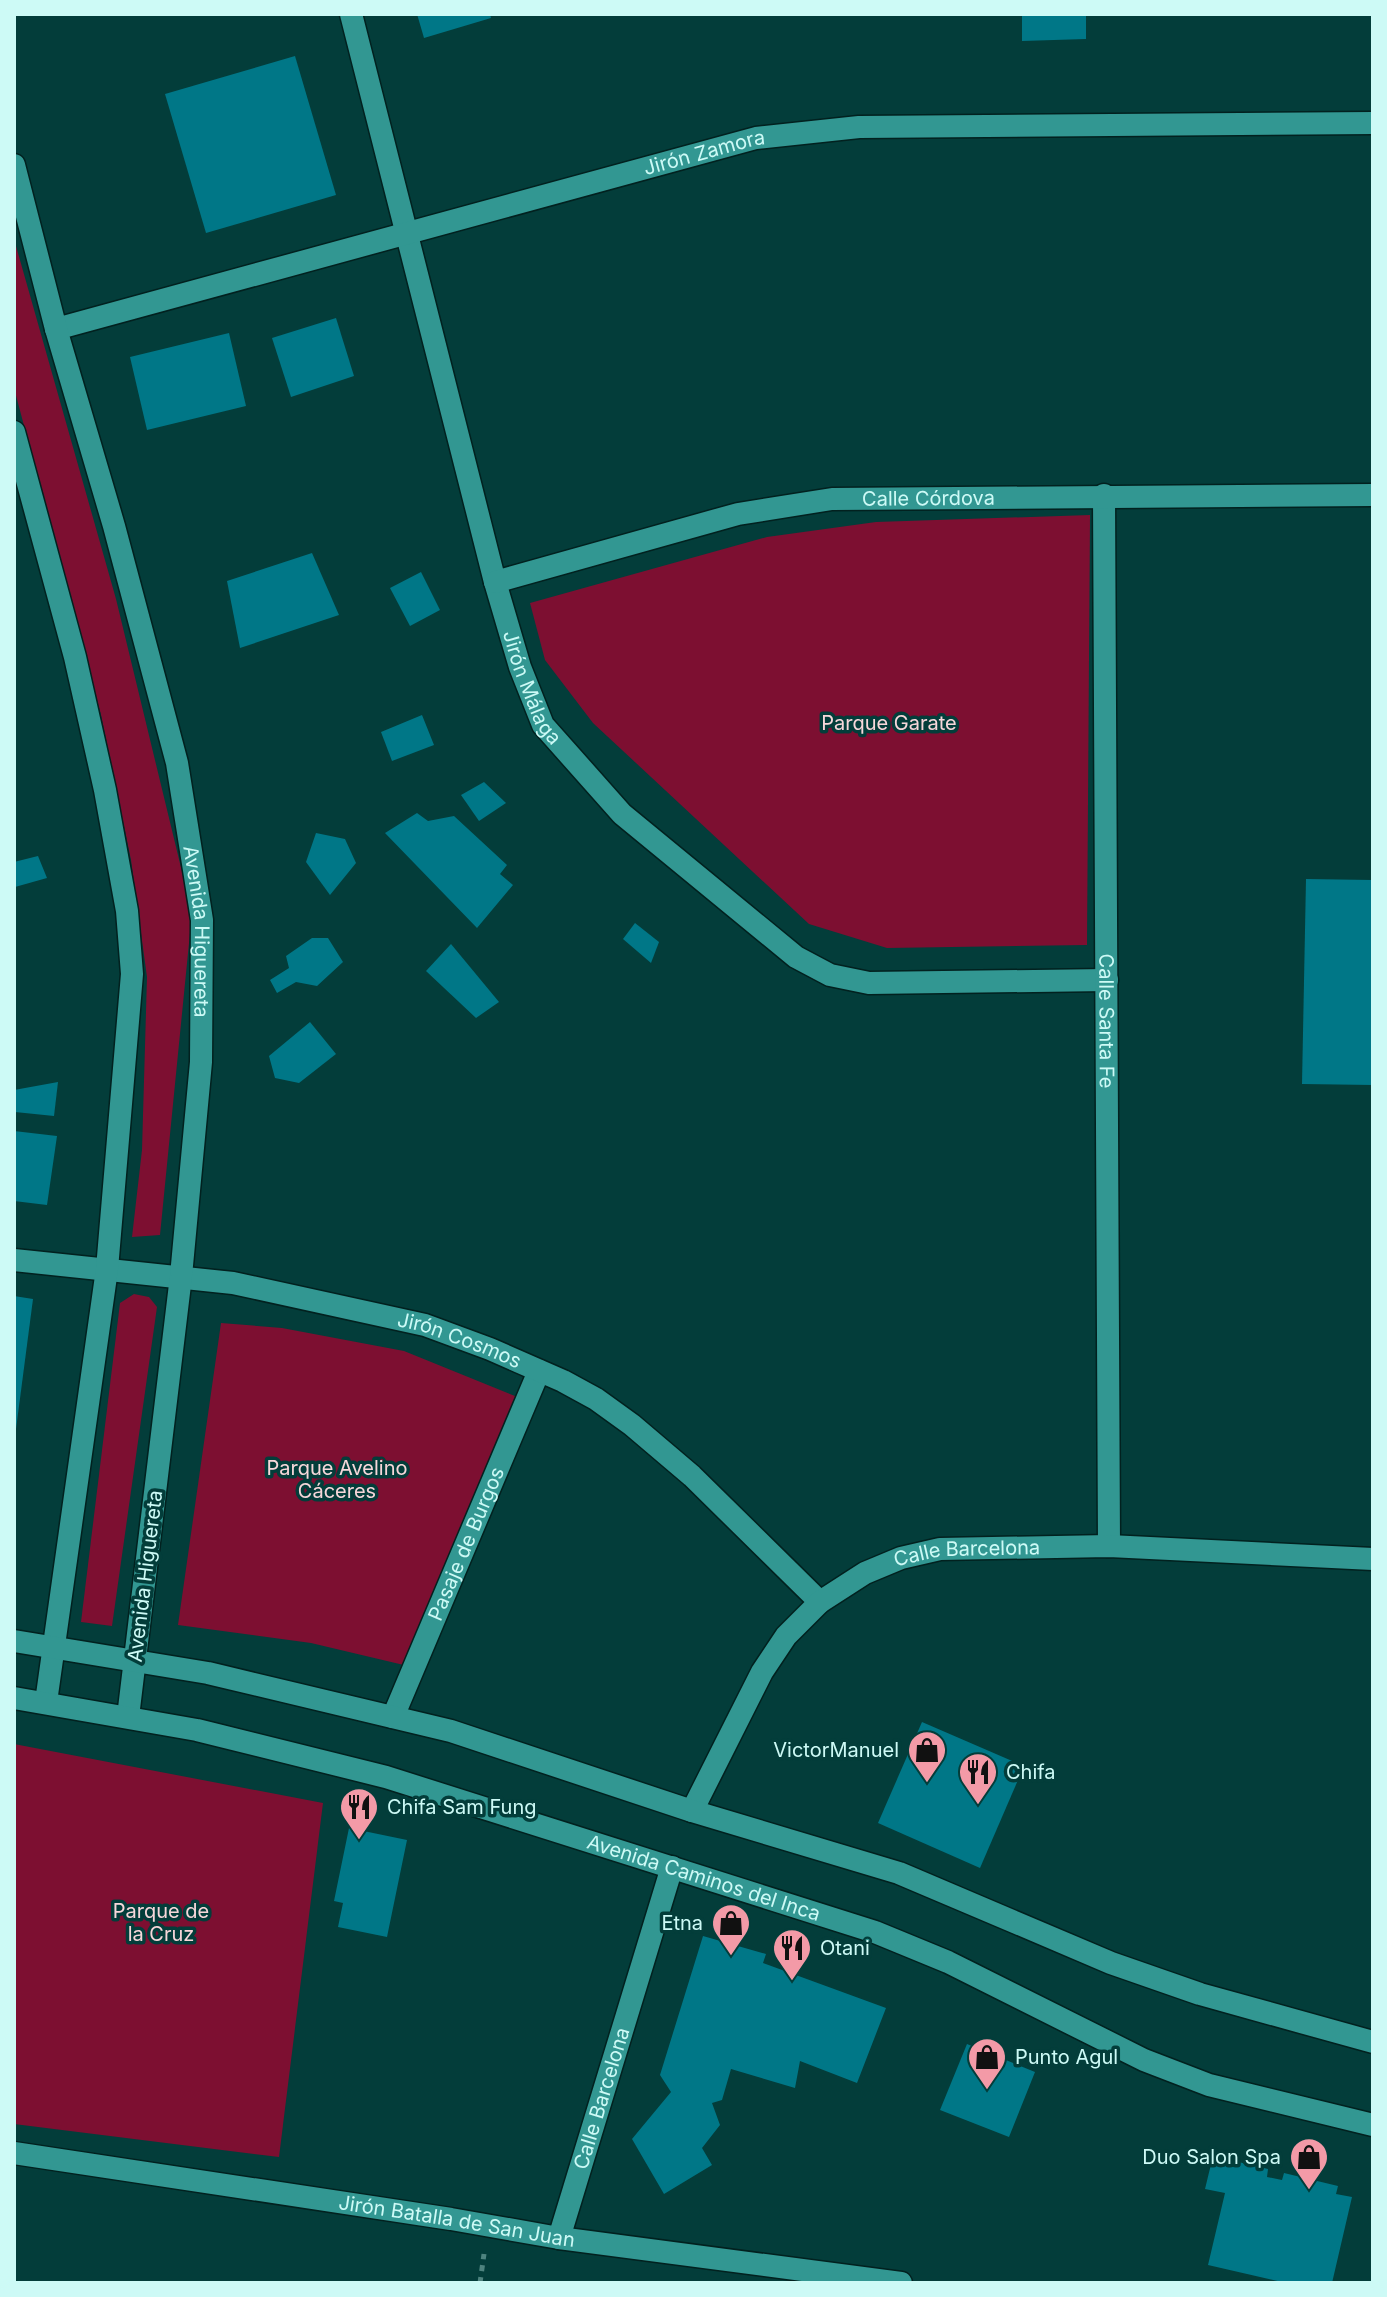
<svg xmlns="http://www.w3.org/2000/svg" width="1387" height="2297" viewBox="0 0 1387 2297" font-family="Inter,sans-serif">
<style>
.green{fill:#7d0f31}
.building{fill:#007787}
.lines{fill:none;stroke-linecap:round;stroke-linejoin:round}
.pedestrian-casing{stroke:#02211f;stroke-width:25}
.minor-casing{stroke:#02211f;stroke-width:25}
.secondary-casing{stroke:#02211f;stroke-width:25}
.path{stroke:#4e837f;stroke-width:5;stroke-dasharray:6 6;stroke-linecap:butt}
.pedestrian{stroke:#329792;stroke-width:22}
.minor{stroke:#329792;stroke-width:22}
.secondary{stroke:#329792;stroke-width:22}
.labels{text-anchor:middle;stroke-width:7;stroke-linejoin:round;paint-order:stroke}
.street-label{font-size:20px;fill:#cdfaf6;stroke:#033d3a}
.park-label{font-size:20px;fill:#f7d7da;stroke:#033d3a}
.poi-label{font-size:20px;fill:#cdfaf6;stroke:#033d3a;text-anchor:start}
</style>
<rect width="100%" height="100%" fill="#033d3a"/>
<g class="green">
<polygon points="14,239 116,599 192,913 160,1235 132,1237 142,1150 147,977 131,860 101,715 14,388"/>
<polygon points="1090,515 1087,945 887,948 809,924 593,723 545,660 530,603 767,537 876,522"/>
<polygon points="134,1294 149,1297 157,1307 112,1626 81,1622 120,1303"/>
<polygon points="221,1323 282,1328 404,1351 520,1398 408,1666 311,1643 178,1625"/>
<polygon points="14,1744 323,1803 279,2157 14,2124"/>
</g>
<g class="building">
<polygon points="417,14 490,14 491,18 424,38"/>
<polygon points="1022,14 1086,14 1086,39 1022,41"/>
<polygon points="295,56 336,195 206,233 165,94"/>
<polygon points="336,318 354,376 291,397 272,338"/>
<polygon points="229,333 246,406 147,430 130,357"/>
<polygon points="312,553 339,615 240,648 227,581"/>
<polygon points="421,572 440,610 410,626 390,588"/>
<polygon points="422,715 434,745 392,761 381,732"/>
<polygon points="484,782 506,803 479,821 461,795"/>
<polygon points="417,813 428,821 454,816 507,865 500,874 513,885 477,928 385,833"/>
<polygon points="316,833 345,839 356,863 330,895 306,862"/>
<polygon points="38,856 47,878 15,887 14,862"/>
<polygon points="1306,879 1373,880 1373,1085 1302,1084"/>
<polygon points="635,923 659,942 651,963 623,939"/>
<polygon points="312,938 328,938 343,962 317,986 296,982 277,993 270,980 289,968 286,956"/>
<polygon points="451,944 499,1002 476,1018 426,971"/>
<polygon points="310,1022 336,1054 299,1083 275,1078 269,1056"/>
<polygon points="58,1082 54,1116 15,1112 14,1090"/>
<polygon points="14,1131 57,1136 47,1205 14,1201"/>
<polygon points="14,1296 33,1299 16,1429 14,1429"/>
<polygon points="922,1722 1024,1766 980,1868 878,1823"/>
<polygon points="349,1828 407,1840 387,1937 338,1927 343,1903 334,1901"/>
<polygon points="703,1936 766,1954 763,1963 886,2008 857,2083 800,2061 795,2088 731,2069 722,2100 712,2103 720,2125 702,2148 712,2165 664,2194 632,2139 671,2092 660,2075"/>
<polygon points="967,2044 1035,2072 1009,2137 940,2110"/>
<polygon points="1213,2156 1268,2169 1267,2177 1282,2180 1284,2173 1338,2186 1336,2194 1352,2197 1332,2283 1286,2283 1208,2265 1225,2193 1205,2189"/>
</g>
<g class="lines">
<g class="pedestrian-casing">
<g id="pedestrian">
<path id="s1" d="M 393,1717 L 539,1371"/>
</g>
</g>
<g class="minor-casing">
<g id="minor">
<path id="s2" d="M 351,14 L 495,582 L 520,667 L 543,725 L 622,814 L 796,957 L 830,975 L 869,983 L 1107,980"/>
<path id="s3" d="M 56,329 L 756,138 L 859,127 L 1373,123"/>
<path id="s4" d="M 1104,495 L 1109,1546"/>
<path id="s5" d="M 495,582 L 738,514 L 832,499 L 1373,495"/>
<path id="s6" d="M 14,1260 L 233,1283 L 425,1325 L 490,1349 L 563,1381 L 596,1399 L 632,1425 L 692,1476 L 820,1602"/>
<path id="s7" d="M 692,1811 L 762,1672 L 786,1636 L 820,1602 L 865,1573 L 901,1558 L 940,1549 L 1109,1546 L 1373,1559"/>
<path id="s8" d="M 14,2153 L 451,2219 L 559,2238 L 901,2283"/>
<path id="s9" d="M 559,2238 L 672,1867"/>
</g>
</g>
<g class="secondary-casing">
<g id="secondary">
<path id="s10" d="M 14,165 L 56,329 L 114,526 L 177,763 L 202,920 L 201,1062 L 181,1276 L 128,1717"/>
<polyline points="14,432 75,657 105,790 127,911 132,974 107,1269 46,1702"/>
<polyline points="14,1641 208,1673 451,1731 692,1811 899,1873 1111,1963 1200,1994 1373,2042"/>
<path id="s11" d="M 14,1698 L 197,1730 L 386,1777 L 875,1932 L 948,1962 L 1144,2060 L 1209,2085 L 1373,2125"/>
</g>
</g>
<polyline class="path" points="480,2283 484,2254"/>
<use href="#pedestrian" class="pedestrian"/>
<use href="#minor" class="minor"/>
<use href="#secondary" class="secondary"/>
</g>
<defs>
<g id="shop-pin" transform="scale(2)"><path d="M0 17L-7.5 6A9.5 9.5 0 1 1 7.5 6Z" fill="#f39aa7" stroke="#033d3a"/><path d="M-5-2.5h2.3a2.7 3.5 0 0 1 5.4 0H5L5.5 6h-11ZM-1.5-2.5h3a1.5 2.3 0 0 0-3 0Z" fill="#111"/></g>
<g id="restaurant-pin" transform="scale(2)"><path d="M0 17L-7.5 6A9.5 9.5 0 1 1 7.5 6Z" fill="#f39aa7" stroke="#033d3a"/><path d="M-5-6h1v4h1v-4h1v4h1v-4h1v5L-1.5 .5V6h-2V.5L-5-1ZM5-6V6H3V1.5H1.5Q1.5-4 5-6Z" fill="#111"/></g>
</defs>
<g fill-rule="evenodd">
<use href="#shop-pin" x="927" y="1750"/>
<use href="#restaurant-pin" x="978" y="1772"/>
<use href="#restaurant-pin" x="359" y="1807"/>
<use href="#shop-pin" x="731" y="1923"/>
<use href="#restaurant-pin" x="792" y="1948"/>
<use href="#shop-pin" x="987" y="2057"/>
<use href="#shop-pin" x="1309" y="2157"/>
</g>
<g class="labels">
<g class="street-label">
<text dy="7" stroke="none"><textPath href="#s3" startOffset="672">Jirón Zamora</textPath></text>
<text dy="7" stroke="none"><textPath href="#s5" startOffset="444">Calle Córdova</textPath></text>
<text dy="7" stroke="none"><textPath href="#s2" startOffset="698">Jirón Málaga</textPath></text>
<text dy="7" stroke="none"><textPath href="#s10" startOffset="790">Avenida Higuereta</textPath></text>
<text dy="7" stroke="none"><textPath href="#s4" startOffset="526">Calle Santa Fe</textPath></text>
<text dy="7" stroke="none"><textPath href="#s6" startOffset="454">Jirón Cosmos</textPath></text>
<text dy="7" stroke="none"><textPath href="#s1" startOffset="188">Pasaje de Burgos</textPath></text>
<text dy="7" stroke="none"><textPath href="#s7" startOffset="406">Calle Barcelona</textPath></text>
<text transform="translate(145 1576) rotate(-83)" y="7">Avenida Higuereta</text>
<text dy="7" stroke="none"><textPath href="#s11" startOffset="714">Avenida Caminos del Inca</textPath></text>
<text dy="7" stroke="none"><textPath href="#s9" startOffset="146">Calle Barcelona</textPath></text>
<text dy="7" stroke="none"><textPath href="#s8" startOffset="448">Jirón Batalla de San Juan</textPath></text>
</g>
<g class="park-label">
<text x="889" y="730">Parque Garate</text>
<text x="337" y="1475">Parque Avelino<tspan x="337" dy="23">Cáceres</tspan></text>
<text x="161" y="1918">Parque de<tspan x="161" dy="23">la Cruz</tspan></text>
</g>
<g class="poi-label">
<text x="899" y="1757" text-anchor="end">VictorManuel</text>
<text x="1006" y="1779">Chifa</text>
<text x="387" y="1814">Chifa Sam Fung</text>
<text x="703" y="1930" text-anchor="end">Etna</text>
<text x="820" y="1955">Otani</text>
<text x="1015" y="2064">Punto Agul</text>
<text x="1281" y="2164" text-anchor="end">Duo Salon Spa</text>
</g>
</g>
<rect width="1387" height="2297" fill="none" stroke="#cdfaf6" stroke-width="32"/>
</svg>
